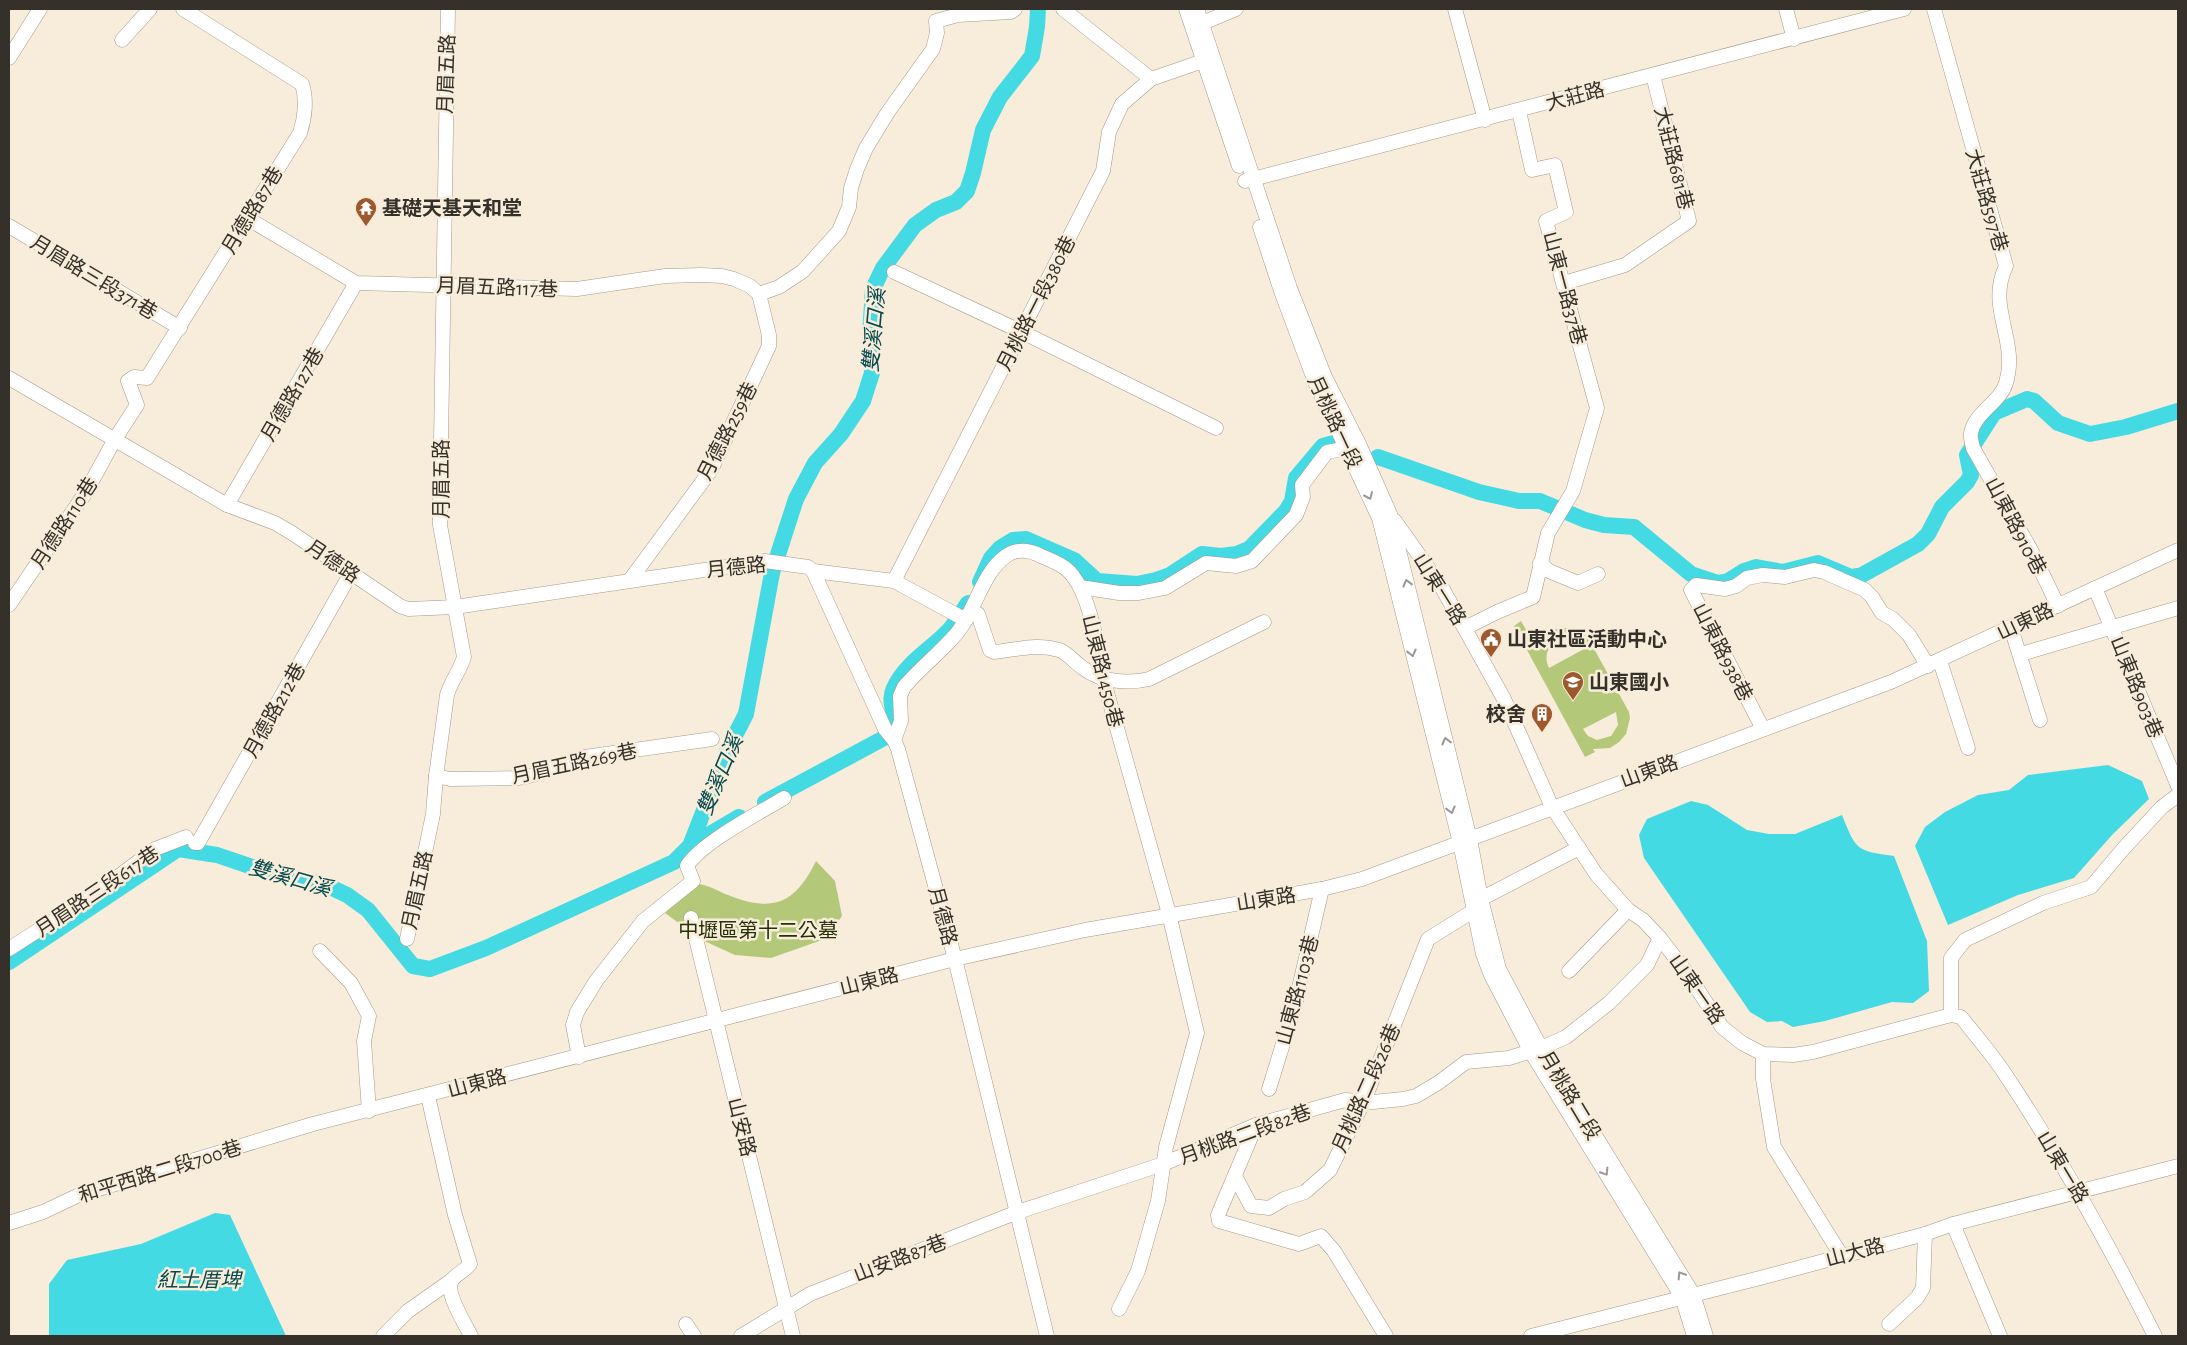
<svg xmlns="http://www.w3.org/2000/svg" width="2187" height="1345" viewBox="0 0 2187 1345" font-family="'Alegreya Sans','Noto Sans TC',sans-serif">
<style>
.green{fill:#b3c979;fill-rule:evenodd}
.water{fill:#44dae3}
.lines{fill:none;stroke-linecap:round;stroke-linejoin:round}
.river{stroke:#44dae3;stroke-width:16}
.minor-casing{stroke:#a49989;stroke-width:15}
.minor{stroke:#fff;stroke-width:14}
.oneway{stroke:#9a9894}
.labels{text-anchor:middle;stroke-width:5;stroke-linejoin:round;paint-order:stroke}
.street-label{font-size:20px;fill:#35312a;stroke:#f8ecda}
.poi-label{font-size:20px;font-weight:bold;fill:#35312a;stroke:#f8ecda;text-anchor:start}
.park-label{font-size:20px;fill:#273008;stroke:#f8ecda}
.water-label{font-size:21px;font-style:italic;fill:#04494d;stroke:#f8ecda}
</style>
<rect width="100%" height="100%" fill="#f8ecda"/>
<g class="green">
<path d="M 1521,621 L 1536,647 C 1539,644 1542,638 1546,635 C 1559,623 1576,627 1588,638 L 1629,712 L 1630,718 L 1626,734 L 1619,742 L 1610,748 L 1593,749 L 1595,752 L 1585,757 L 1514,626 ZM 1561,639 L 1574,640 L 1584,649 L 1549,668 C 1543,656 1548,644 1561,639 ZM 1616,712 L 1618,725 L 1611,736 L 1597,740 L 1588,736 L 1583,729 Z"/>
<path d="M 816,861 L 835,881 L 842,916 L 825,939 L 771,958 L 735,955 L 702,940 L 665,913 L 696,884 C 708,884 717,891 728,895 C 773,913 795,904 816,861 Z"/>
</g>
<g class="water">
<polygon points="2108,765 2142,781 2149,799 2112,835 2074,878 2018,895 1948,925 1915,846 1925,827 1945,812 1978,795 2009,790 2028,775"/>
<path d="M 1691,801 L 1708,805 L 1747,830 L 1769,834 L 1795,834 L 1842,815 C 1856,850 1856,851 1894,856 L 1927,941 L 1929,991 L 1913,1003 L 1892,1002 L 1825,1021 L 1793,1027 L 1782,1021 L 1767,1022 L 1750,1012 L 1644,858 L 1639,835 L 1647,819 Z"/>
<polygon points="215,1213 230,1215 286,1336 49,1336 49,1284 67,1260 141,1244"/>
</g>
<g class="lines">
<g class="river">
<polyline points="1378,457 1479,492 1519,501 1540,501 1585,520 1604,525 1634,527 1691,574 1718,583 1728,581 1744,571 1756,567 1783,572 1818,563 1851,577 1862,575 1918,544 1928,534 1942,507 1967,482 1971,475 1967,455 1994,413 2027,399 2034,401 2058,423 2090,434 2126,427 2178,411"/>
<polyline points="980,582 991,558 1000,548 1013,540 1026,539 1074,560 1097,581 1137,584 1156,580 1170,575 1202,554 1221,556 1237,554 1249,549 1286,511 1292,501 1296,478 1323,446 1337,442"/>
<path d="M 765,802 L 884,738 C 904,716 885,707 894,688 C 905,663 933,648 950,629 C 957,621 962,612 968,603"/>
<polyline points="690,846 739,817"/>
<polyline points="9,962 178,849 217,855 258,869 326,885 347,895 368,910 413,966 430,969 486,948 674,862 690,846 728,749 746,714 772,573 796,499 815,463 841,434 863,401 872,373 870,334 873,289 883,268 915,225 936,210 956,202 967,191 973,173 983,130 1000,97 1032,56 1037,27 1038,9"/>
</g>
<g class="minor-casing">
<g id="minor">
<polyline points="1063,9 1151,79"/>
<polyline points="1186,9 1239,166"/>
<polyline points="1197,9 1290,288 1325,377 1360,446 1390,514 1470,839 1481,899 1499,969 1541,1048 1693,1294 1706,1336"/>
<polyline points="1455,9 1485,120"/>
<polyline points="1786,9 1794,39"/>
<path d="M 1934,9 L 2006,266 C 1986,308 2019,340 2006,383 C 2000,403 1975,412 1971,433 C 1970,437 1972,443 1973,448 L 2032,552 L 2058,606"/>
<polyline points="1193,27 1236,9"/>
<polyline points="122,40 150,9"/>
<polyline points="9,58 40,9"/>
<polyline points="1245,181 1904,9"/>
<polyline points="247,218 356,283 577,289 665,276 701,275 722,276 734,279 750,286 759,294"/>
<polyline points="9,226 180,328"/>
<polyline points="1260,227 1281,291 1315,382 1379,518 1460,843 1483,954 1491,975 1531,1052 1682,1297 1694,1336"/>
<polyline points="894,272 1022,332 1216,428"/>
<polyline points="1564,283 1625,265 1689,221 1653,75"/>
<polyline points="759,294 779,287 803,271 839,231 849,207 851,188 857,169 866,148 888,112 933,49 937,33 936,21 958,15 1011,12 1015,9"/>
<polyline points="9,378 227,505 275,523 292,533 400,606 408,609 455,607 765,561 808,567 813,571 885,729 894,740 898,749 955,959 1047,1336"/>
<polyline points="227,505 356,283"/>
<path d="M 1395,521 L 1441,586 L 1504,699 L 1552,807 L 1596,874 L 1628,910 L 1643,920 L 1660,938 L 1687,973 L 1722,1027 L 1742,1043 L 1763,1054 L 1793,1055 L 1813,1052 L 1951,1015 L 1961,1017 C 1975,1035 1990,1052 2003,1071 C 2060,1156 2109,1245 2155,1336"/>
<polyline points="1540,563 1549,571 1578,583 1598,574"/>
<polyline points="813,571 894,581 966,620"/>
<polyline points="630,580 711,470 769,346 769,335 759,294"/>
<polyline points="894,581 1103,171 1109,132 1122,104 1151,79 1203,61"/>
<polyline points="1080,587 1119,593 1139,593 1165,588 1206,563 1236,566 1252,561 1296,515 1303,497 1302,485 1327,452 1348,448"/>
<polyline points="2095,588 2178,786"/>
<path d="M 9,605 L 86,492 L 115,439 L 137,405 L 128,381 L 134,377 L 147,378 L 152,370 L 300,133 C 305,118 307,99 302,84 L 183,9"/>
<path d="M 972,611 L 978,614 L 990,650 L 994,652 C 1016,650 1037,643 1059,650 C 1068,653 1075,663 1083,668 C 1101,682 1128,684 1149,679 L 1264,622"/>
<polyline points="1465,628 1497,612 1533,597 1548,533 1573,491 1597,408 1546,221 1566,212 1555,165 1532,170 1519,111"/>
<polyline points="2011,628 2040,720"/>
<polyline points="2021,654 2178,608"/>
<polyline points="1940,661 1968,748"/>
<polyline points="1763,729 1691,590 1696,585 1725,589 1736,586 1747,578 1763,575 1785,577 1814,570 1824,572 1865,590 1872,597 1882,613 1893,619 1909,635 1928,666"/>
<path d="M 894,740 L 901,721 L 900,696 L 904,687 C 920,668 941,652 957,633 C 976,610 981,574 1006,556 C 1017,548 1030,550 1041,556 C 1053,561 1066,566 1073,576 C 1090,598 1099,650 1103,678 L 1169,914 L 1197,1033 L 1166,1147 L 1158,1201 L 1138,1271 L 1119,1309"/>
<polyline points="436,776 450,779 519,778 534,775 585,757 712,739"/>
<polyline points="195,843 198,843 351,573"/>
<polyline points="1473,903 1579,848"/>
<polyline points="691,918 793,1336"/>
<path d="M 407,939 L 433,814 L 436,776 L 447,695 C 451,681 460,671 464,657 L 440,525 L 440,504 L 448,9"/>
<polyline points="9,949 99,891 155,849 186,837"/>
<polyline points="320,951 351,983 369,1016 364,1041 369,1111"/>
<polyline points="1569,971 1628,910"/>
<polyline points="1951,1015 1951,958 1965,940 2043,903 2091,887 2124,848 2162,807 2178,795"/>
<polyline points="1763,1054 1763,1079 1774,1147 1841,1255"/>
<path d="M 579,1057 L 573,1025 L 577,1012 L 596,981 L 643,921 L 693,881 L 687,866 C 701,843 759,813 784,798"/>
<polyline points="1269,1089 1295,1005 1322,889"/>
<path d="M 428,1096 L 455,1215 L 470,1264 C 465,1271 456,1274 452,1280 C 444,1292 466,1325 471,1336"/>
<polyline points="1256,1125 1218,1215 1219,1221 1299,1244 1321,1236 1334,1251 1386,1336"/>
<polyline points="1235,1176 1251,1206 1269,1208 1284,1199 1305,1192 1330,1170 1364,1101 1428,939 1473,911"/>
<polyline points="9,1223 43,1212 79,1195 313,1124 955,959 1085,930 1322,889 1362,879 1891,682 2178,550"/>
<polyline points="1953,1224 2000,1336"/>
<polyline points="686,1324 694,1336"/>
<polyline points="1889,1324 1917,1298 1923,1288 1925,1234"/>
<polyline points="383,1336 408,1311 452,1280"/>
<polyline points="741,1336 810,1294 1015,1213 1163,1164 1256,1125 1345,1100 1373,1102 1403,1099 1416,1096 1438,1083 1466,1062 1509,1058 1541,1048 1566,1037 1609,1003 1647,965 1660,938"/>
<polyline points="1531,1336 1760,1278 1925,1234 1953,1224 2178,1166"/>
</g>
</g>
<use href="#minor" class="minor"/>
</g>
<defs><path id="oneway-chevron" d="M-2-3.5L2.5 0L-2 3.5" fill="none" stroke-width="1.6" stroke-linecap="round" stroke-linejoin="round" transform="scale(1.25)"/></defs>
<g class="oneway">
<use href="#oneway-chevron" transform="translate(1369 496) rotate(66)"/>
<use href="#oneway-chevron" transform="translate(1407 583) rotate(-104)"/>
<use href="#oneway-chevron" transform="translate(1412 653) rotate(76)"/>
<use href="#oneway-chevron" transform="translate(1446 741) rotate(-104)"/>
<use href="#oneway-chevron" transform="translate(1451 810) rotate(76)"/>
<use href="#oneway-chevron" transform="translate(1605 1172) rotate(58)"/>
<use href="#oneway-chevron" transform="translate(1681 1275) rotate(-122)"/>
</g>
<defs>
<g id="temple-pin" transform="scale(1.125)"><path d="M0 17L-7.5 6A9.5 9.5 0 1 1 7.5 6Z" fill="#9d582c" stroke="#f8ecda"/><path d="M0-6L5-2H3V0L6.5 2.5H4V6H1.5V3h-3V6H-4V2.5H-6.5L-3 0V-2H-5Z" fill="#fff"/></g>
<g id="civic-pin" transform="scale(1.125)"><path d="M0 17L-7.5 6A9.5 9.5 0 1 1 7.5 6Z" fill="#9d582c" stroke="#f8ecda"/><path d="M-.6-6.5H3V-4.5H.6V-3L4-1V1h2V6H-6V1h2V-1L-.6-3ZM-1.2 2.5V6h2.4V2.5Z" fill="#fff"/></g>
<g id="school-pin" transform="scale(1.125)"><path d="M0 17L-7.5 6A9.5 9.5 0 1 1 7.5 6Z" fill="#9d582c" stroke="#f8ecda"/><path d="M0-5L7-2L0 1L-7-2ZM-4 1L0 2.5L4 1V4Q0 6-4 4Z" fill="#fff"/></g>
<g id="building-pin" transform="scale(1.125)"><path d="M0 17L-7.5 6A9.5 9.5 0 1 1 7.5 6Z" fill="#9d582c" stroke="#f8ecda"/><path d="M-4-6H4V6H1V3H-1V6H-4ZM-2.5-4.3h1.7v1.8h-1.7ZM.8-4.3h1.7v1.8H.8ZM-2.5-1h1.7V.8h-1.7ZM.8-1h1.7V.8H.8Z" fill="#fff"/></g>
</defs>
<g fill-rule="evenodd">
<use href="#temple-pin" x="366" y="208"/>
<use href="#civic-pin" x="1491" y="639"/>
<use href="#school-pin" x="1573" y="682"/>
<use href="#building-pin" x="1542" y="714"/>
</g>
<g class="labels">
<g class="street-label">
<text transform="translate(446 74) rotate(-88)" y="7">月眉五路</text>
<text transform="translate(1575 96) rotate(-15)" y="7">大莊路</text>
<text transform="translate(1674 158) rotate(76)" y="7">大莊路681巷</text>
<text transform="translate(1987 200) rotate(74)" y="7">大莊路597巷</text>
<text transform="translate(252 210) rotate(-59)" y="7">月德路87巷</text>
<text transform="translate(94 277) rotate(31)" y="7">月眉路三段371巷</text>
<text transform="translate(497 287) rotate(2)" y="7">月眉五路117巷</text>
<text transform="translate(1565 288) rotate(75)" y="7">山東一路37巷</text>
<text transform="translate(1036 303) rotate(-63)" y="7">月桃路一段380巷</text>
<text transform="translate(292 394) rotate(-60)" y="7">月德路127巷</text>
<text transform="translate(1335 422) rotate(65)" y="7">月桃路一段</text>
<text transform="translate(727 431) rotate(-63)" y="7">月德路259巷</text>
<text transform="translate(441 479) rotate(-90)" y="7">月眉五路</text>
<text transform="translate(64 523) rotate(-57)" y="7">月德路110巷</text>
<text transform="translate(2016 526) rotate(62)" y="7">山東路910巷</text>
<text transform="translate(333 561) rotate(34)" y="7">月德路</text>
<text transform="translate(736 567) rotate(-6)" y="7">月德路</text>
<text transform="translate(1440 589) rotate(58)" y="7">山東一路</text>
<text transform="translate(2025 621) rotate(-25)" y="7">山東路</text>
<text transform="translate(1723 652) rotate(63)" y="7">山東路938巷</text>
<text transform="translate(1103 671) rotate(76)" y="7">山東路1450巷</text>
<text transform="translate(2137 687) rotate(68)" y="7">山東路903巷</text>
<text transform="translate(274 710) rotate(-61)" y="7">月德路212巷</text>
<text transform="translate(574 763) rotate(-12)" y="7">月眉五路269巷</text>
<text transform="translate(1649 771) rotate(-20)" y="7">山東路</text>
<text transform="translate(417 890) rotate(-78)" y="7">月眉五路</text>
<text transform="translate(97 891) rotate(-34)" y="7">月眉路三段617巷</text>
<text transform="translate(1266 899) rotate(-9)" y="7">山東路</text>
<text transform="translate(943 916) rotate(75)" y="7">月德路</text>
<text transform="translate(869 981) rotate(-14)" y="7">山東路</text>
<text transform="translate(1697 989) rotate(55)" y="7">山東一路</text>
<text transform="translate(1297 990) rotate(-75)" y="7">山東路1103巷</text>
<text transform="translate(477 1083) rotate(-15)" y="7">山東路</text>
<text transform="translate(1366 1088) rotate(-66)" y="7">月桃路二段26巷</text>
<text transform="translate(1570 1095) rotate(59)" y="7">月桃路二段</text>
<text transform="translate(742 1127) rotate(76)" y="7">山安路</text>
<text transform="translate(1245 1134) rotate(-20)" y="7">月桃路二段82巷</text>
<text transform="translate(2063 1167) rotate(59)" y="7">山東一路</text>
<text transform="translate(160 1171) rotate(-17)" y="7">和平西路二段700巷</text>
<text transform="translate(1855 1252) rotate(-15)" y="7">山大路</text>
<text transform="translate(900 1258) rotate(-21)" y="7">山安路87巷</text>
</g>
<g class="poi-label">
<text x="382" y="215">基礎天基天和堂</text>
<text x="1507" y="646">山東社區活動中心</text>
<text x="1589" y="689">山東國小</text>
<text x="1526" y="721" text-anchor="end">校舍</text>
</g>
<g class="park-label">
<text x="758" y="937">中壢區第十二公墓</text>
</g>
<g class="water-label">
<text transform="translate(874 330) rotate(-85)" y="7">雙溪口溪</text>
<text transform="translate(720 775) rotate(-67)" y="7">雙溪口溪</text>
<text transform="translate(290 878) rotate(16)" y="7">雙溪口溪</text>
<text x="199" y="1287">紅土厝埤</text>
</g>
</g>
<rect width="2187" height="1345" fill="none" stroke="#35312a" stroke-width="20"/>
</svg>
